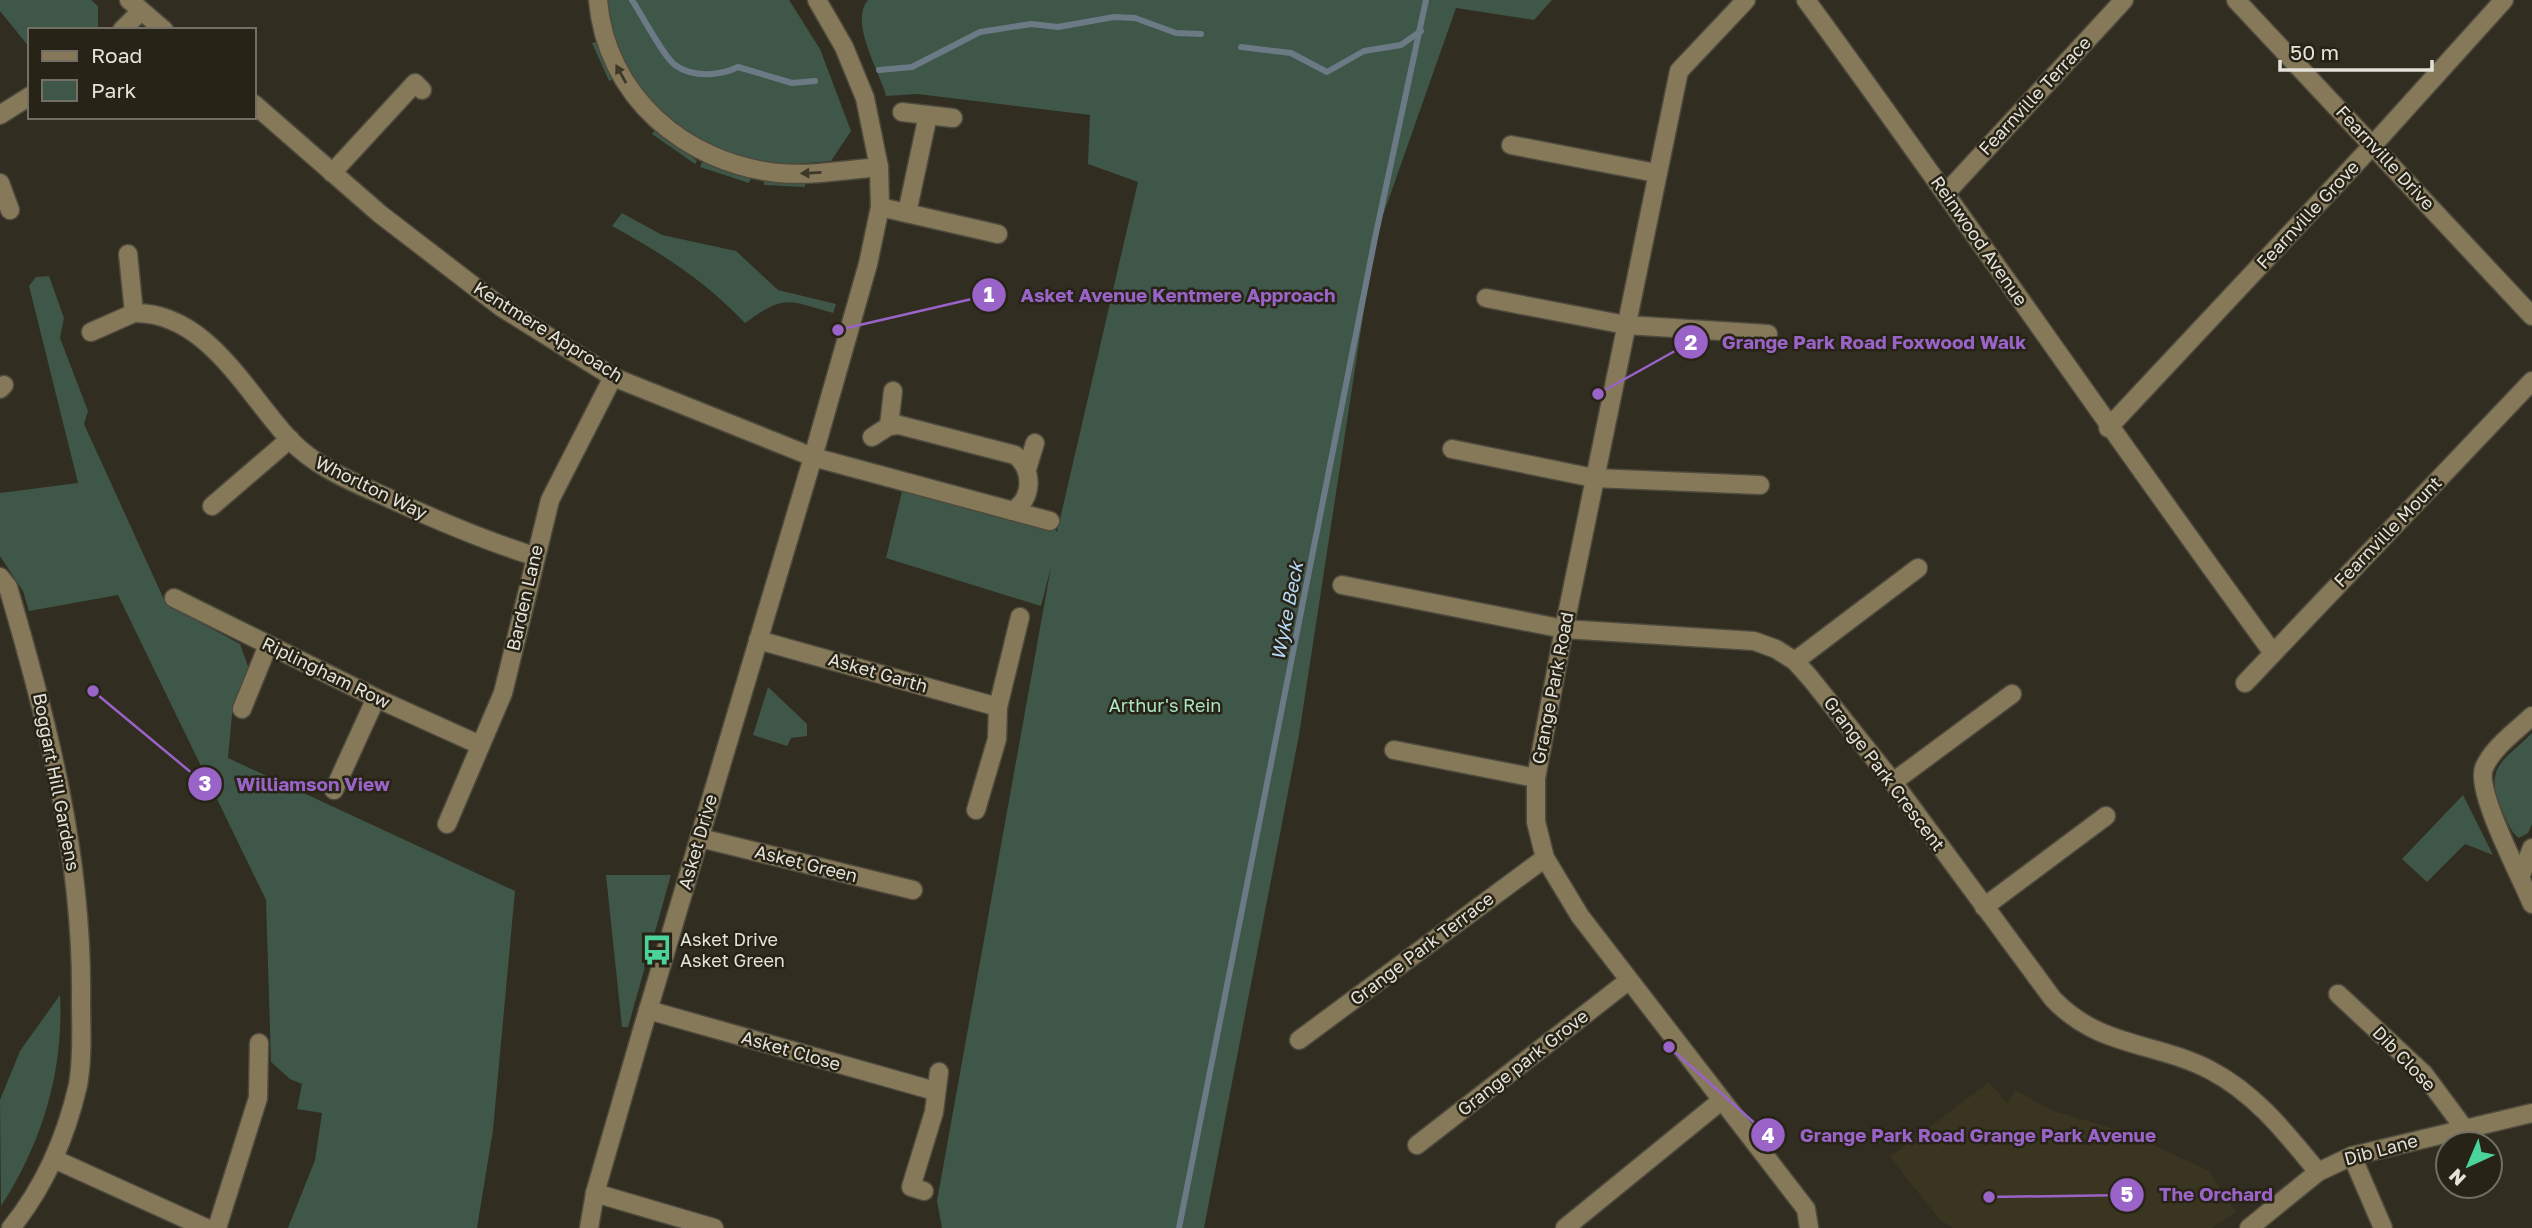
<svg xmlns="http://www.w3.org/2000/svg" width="2532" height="1228" viewBox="0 0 2532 1228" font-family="'Golos Text',sans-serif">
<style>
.built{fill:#3a3521}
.green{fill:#3e5749}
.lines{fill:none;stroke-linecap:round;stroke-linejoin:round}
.stream{stroke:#6b7a85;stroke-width:6}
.minor-casing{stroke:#4e4a3e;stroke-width:21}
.minor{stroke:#85795a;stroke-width:18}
.oneway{fill:#3e3827}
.labels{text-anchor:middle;stroke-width:5;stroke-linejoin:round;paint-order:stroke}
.street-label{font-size:18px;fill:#e4e2d9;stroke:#272316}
.park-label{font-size:18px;fill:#ade6c6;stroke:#272316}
.poi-label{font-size:18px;fill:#e4e2d9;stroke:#272316;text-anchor:start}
.water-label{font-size:19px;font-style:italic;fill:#b4d9f8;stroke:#272316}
.leader{fill:none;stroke:#9a63c7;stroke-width:2.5}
.callout-dot{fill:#9a63c7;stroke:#272316;stroke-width:2.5}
.mark-label{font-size:21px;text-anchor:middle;font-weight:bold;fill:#fff}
.callout-label{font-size:19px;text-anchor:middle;font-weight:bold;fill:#9a63c7;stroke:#272316;stroke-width:5;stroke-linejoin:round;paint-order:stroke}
</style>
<rect width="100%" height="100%" fill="#312d20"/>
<polygon class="built" points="1989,1082 2007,1103 2015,1090 2051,1110 2128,1133 2209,1171 2236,1212 2212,1228 1953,1228 1939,1219 1890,1157"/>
<g class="green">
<polygon points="0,0 91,0 98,6 98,30 30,30 30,48 0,11"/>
<path d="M 604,0 L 789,0 L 820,49 L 851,131 L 831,161 C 803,163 773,167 745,160 C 687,147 633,97 612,43 C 607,30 606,14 604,0 Z"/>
<path d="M 868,0 L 1552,0 L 1534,20 L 1456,8 L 1375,238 L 1299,735 L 1204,1228 L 942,1228 L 937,1201 L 1051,567 L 1041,606 L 886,558 L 904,483 L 1050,521 L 1057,532 L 1138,182 L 1088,164 L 1090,115 L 918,94 L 886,96 C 879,70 849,22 868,0 Z"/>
<polygon points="596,42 613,79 609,81 592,43"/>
<polygon points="655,130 697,161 695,164 652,134"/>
<polygon points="702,162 751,178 749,183 700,167"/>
<polygon points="764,180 805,182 805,187 764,185"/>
<path d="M 622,213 L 662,235 L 736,251 L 778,290 L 836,304 L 833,313 C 787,300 785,294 745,323 C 706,282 662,253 612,226 Z"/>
<polygon points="49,276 64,318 60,338 88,411 84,424 166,604 240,644 249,669 233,704 228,758 515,891 493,1130 477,1228 288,1228 315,1160 322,1113 297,1109 302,1084 290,1079 271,1062 266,900 118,595 29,611 23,591 0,556 0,493 78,483 29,286 36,277"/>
<polygon points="768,687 807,724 807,736 791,738 787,746 753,735"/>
<path d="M 2532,733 L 2532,824 L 2528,833 L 2519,838 C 2510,832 2507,820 2502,810 C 2483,767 2503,762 2532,733 Z"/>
<polygon points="2463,795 2493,855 2465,844 2427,882 2402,859"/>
<polygon points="606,875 671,875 628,1027 622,1027"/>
<path d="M 60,995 C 64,1071 42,1143 1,1206 L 0,1100 L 20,1051 Z"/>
</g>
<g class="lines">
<g class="stream">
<path d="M 632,0 C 642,15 663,56 675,65 C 693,78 720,76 738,67 L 792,83 L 815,81"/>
<polyline points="1241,47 1291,53 1327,72 1364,51 1401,45 1421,31"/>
<polyline points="879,70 912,67 980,32 1031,24 1058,27 1114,17 1135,18 1176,33 1201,34"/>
<polyline points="1179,1228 1375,238 1426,0"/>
</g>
<g class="minor-casing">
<g id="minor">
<polyline points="129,0 164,30"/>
<path d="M 598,0 C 606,96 685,163 778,173 C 812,176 846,170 879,167"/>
<polyline points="1746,0 1679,71 1564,629 1536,778 1536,822 1545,858 1580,916 1806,1209 1809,1228"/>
<path d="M 1806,0 C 1964,216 2115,437 2273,653"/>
<polyline points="2236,0 2532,316"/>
<polyline points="122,30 141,11"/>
<polyline points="254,104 380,214 501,307 613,377 813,457 1050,521"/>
<polyline points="902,112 953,118"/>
<polyline points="0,115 30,96"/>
<polyline points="1511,145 1656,173"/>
<polyline points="332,173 415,83 422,90"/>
<polyline points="0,183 10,210"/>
<polyline points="1946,193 2124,0"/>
<polyline points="880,207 998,234"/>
<polyline points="907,213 928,115"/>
<polyline points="1486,298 1626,325 1768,334"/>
<path d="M 134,313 C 207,312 246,393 290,440 C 319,470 358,484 395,501 C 441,522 486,541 534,556"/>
<polyline points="91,332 134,313 128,254"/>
<polyline points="0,389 4,385"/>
<polyline points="889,426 893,391"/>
<polyline points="2108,428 2373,145 2504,0"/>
<path d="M 872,437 L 889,426 L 899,425 L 1015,455 C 1033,469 1034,499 1012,511"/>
<polyline points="1452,449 1594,478 1760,485"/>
<polyline points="1027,469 1035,443"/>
<polyline points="212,506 290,439"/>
<path d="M 0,577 L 8,587 C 48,723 83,857 81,1000 C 81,1028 83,1057 78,1085 C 66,1137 44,1187 11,1228"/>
<path d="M 1342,585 L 1564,629 L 1754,641 L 1776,649 L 1795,661 L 1811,679 L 1893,782 L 2053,999 C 2100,1048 2153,1041 2210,1070 C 2256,1094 2286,1133 2318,1172"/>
<polyline points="174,598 376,698 480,745"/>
<polyline points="758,640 998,707 997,739 976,810"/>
<polyline points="1795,661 1918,568"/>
<polyline points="2245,683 2532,381"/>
<polyline points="998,707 1020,617"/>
<polyline points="242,709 268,645"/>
<path d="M 2532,716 C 2517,730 2492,748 2484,768 C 2475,791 2521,877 2532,904"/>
<polyline points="1394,750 1536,778"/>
<polyline points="1893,782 2012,694"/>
<polyline points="334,790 376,698"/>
<polyline points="447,824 503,693 550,500 613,377"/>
<polyline points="700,838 913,890"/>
<polyline points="2521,875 2532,848"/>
<polyline points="1984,907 2106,816"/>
<polyline points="2338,994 2424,1074 2464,1128"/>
<polyline points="648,1010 935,1091"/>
<polyline points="1299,1040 1545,858"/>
<polyline points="1417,1145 1628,981"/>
<polyline points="2352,1156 2383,1228"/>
<polyline points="54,1159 206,1228"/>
<polyline points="924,1191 911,1187 934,1112 939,1072"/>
<polyline points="595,1193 714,1228"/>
<polyline points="217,1228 258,1098 259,1043"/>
<polyline points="589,1228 595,1193 641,1034 813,457 868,264 880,207 879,167 865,98 844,47 817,0"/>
<polyline points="1565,1228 1722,1100"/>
<polyline points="2249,1228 2318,1172 2352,1156 2532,1113"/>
</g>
</g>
<use href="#minor" class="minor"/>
</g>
<defs><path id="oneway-solid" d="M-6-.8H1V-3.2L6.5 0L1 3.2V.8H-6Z" transform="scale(1.75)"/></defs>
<g class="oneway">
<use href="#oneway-solid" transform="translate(621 74) rotate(-119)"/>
<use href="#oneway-solid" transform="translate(811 173) rotate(177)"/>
</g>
<defs>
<g id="bus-bare" transform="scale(2.415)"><path d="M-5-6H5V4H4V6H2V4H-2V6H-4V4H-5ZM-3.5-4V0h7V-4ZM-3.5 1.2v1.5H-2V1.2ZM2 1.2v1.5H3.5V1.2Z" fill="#4ad49c" stroke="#272316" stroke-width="2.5" paint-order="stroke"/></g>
</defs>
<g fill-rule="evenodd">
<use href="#bus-bare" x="657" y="950"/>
</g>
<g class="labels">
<g class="street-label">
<text transform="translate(2035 96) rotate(-47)" y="6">Fearnville Terrace</text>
<text transform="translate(2385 158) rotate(47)" y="6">Fearnville Drive</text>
<text transform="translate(2308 215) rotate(-47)" y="6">Fearnville Grove</text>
<text transform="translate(1979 241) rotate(55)" y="6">Reinwood Avenue</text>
<text transform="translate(548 332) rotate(32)" y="6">Kentmere Approach</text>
<text transform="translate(371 488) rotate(26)" y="6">Whorlton Way</text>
<text transform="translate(2388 532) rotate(-46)" y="6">Fearnville Mount</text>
<text transform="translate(525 598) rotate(-77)" y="6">Barden Lane</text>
<text transform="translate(326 673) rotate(26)" y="6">Riplingham Row</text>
<text transform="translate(878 673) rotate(16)" y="6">Asket Garth</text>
<text transform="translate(1553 688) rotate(-79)" y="6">Grange Park Road</text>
<text transform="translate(1884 774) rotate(53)" y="6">Grange Park Crescent</text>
<text transform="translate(56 782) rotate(79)" y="6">Boggart Hill Gardens</text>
<text transform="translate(698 842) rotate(-74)" y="6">Asket Drive</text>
<text transform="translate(806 864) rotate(14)" y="6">Asket Green</text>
<text transform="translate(1422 949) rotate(-37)" y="6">Grange Park Terrace</text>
<text transform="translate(791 1051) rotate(16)" y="6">Asket Close</text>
<text transform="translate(2404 1059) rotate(46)" y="6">Dib Close</text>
<text transform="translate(1523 1063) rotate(-38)" y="6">Grange park Grove</text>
<text transform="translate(2381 1150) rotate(-15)" y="6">Dib Lane</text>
</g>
<g class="park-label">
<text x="1165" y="712">Arthur's Rein</text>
</g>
<g class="poi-label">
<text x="680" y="946">Asket Drive<tspan x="680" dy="21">Asket Green</tspan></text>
</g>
<g class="water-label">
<text transform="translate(1287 611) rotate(-79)" y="7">Wyke Beck</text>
</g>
</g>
<path class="leader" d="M838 330L989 295M1598 394L1691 342M93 691L205 784M1669 1047L1768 1135M1989 1197L2127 1195"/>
<g class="callout-dot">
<circle cx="838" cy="330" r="7"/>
<circle cx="1598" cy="394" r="7"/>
<circle cx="93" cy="691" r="7"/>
<circle cx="1669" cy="1047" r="7"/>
<circle cx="1989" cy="1197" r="7"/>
<circle cx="989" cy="295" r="18"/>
<circle cx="1691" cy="342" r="18"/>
<circle cx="205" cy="784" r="18"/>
<circle cx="1768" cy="1135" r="18"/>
<circle cx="2127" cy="1195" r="18"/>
</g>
<g class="mark-label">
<text x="989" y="302">1</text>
<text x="1691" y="350">2</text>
<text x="205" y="791">3</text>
<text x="1768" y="1143">4</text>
<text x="2127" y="1202">5</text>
</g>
<g class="callout-label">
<text x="1178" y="302">Asket Avenue Kentmere Approach</text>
<text x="1874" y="349">Grange Park Road Foxwood Walk</text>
<text x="313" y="791">Williamson View</text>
<text x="1978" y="1142">Grange Park Road Grange Park Avenue</text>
<text x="2216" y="1201">The Orchard</text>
</g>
<rect x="28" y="28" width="228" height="91" fill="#272316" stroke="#736f64" stroke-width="2"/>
<rect x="42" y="51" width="35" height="10" fill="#85795a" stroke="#736f64" stroke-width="2"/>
<text x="91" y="63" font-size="21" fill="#e4e2d9">Road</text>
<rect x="42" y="80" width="35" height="21" fill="#3e5749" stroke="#736f64" stroke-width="2"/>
<text x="91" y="98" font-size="21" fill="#e4e2d9">Park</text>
<g transform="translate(2469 1165) rotate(224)"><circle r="33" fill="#272316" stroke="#736f64" stroke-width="2"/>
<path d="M0-5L12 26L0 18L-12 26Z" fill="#4ad49c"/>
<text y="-10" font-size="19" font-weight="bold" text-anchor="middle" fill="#e4e2d9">N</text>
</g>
<path d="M2280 60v10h152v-10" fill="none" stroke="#e4e2d9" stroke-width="3.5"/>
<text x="2290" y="60" font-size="21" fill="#e4e2d9" stroke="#272316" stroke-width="5" paint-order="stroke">50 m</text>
</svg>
